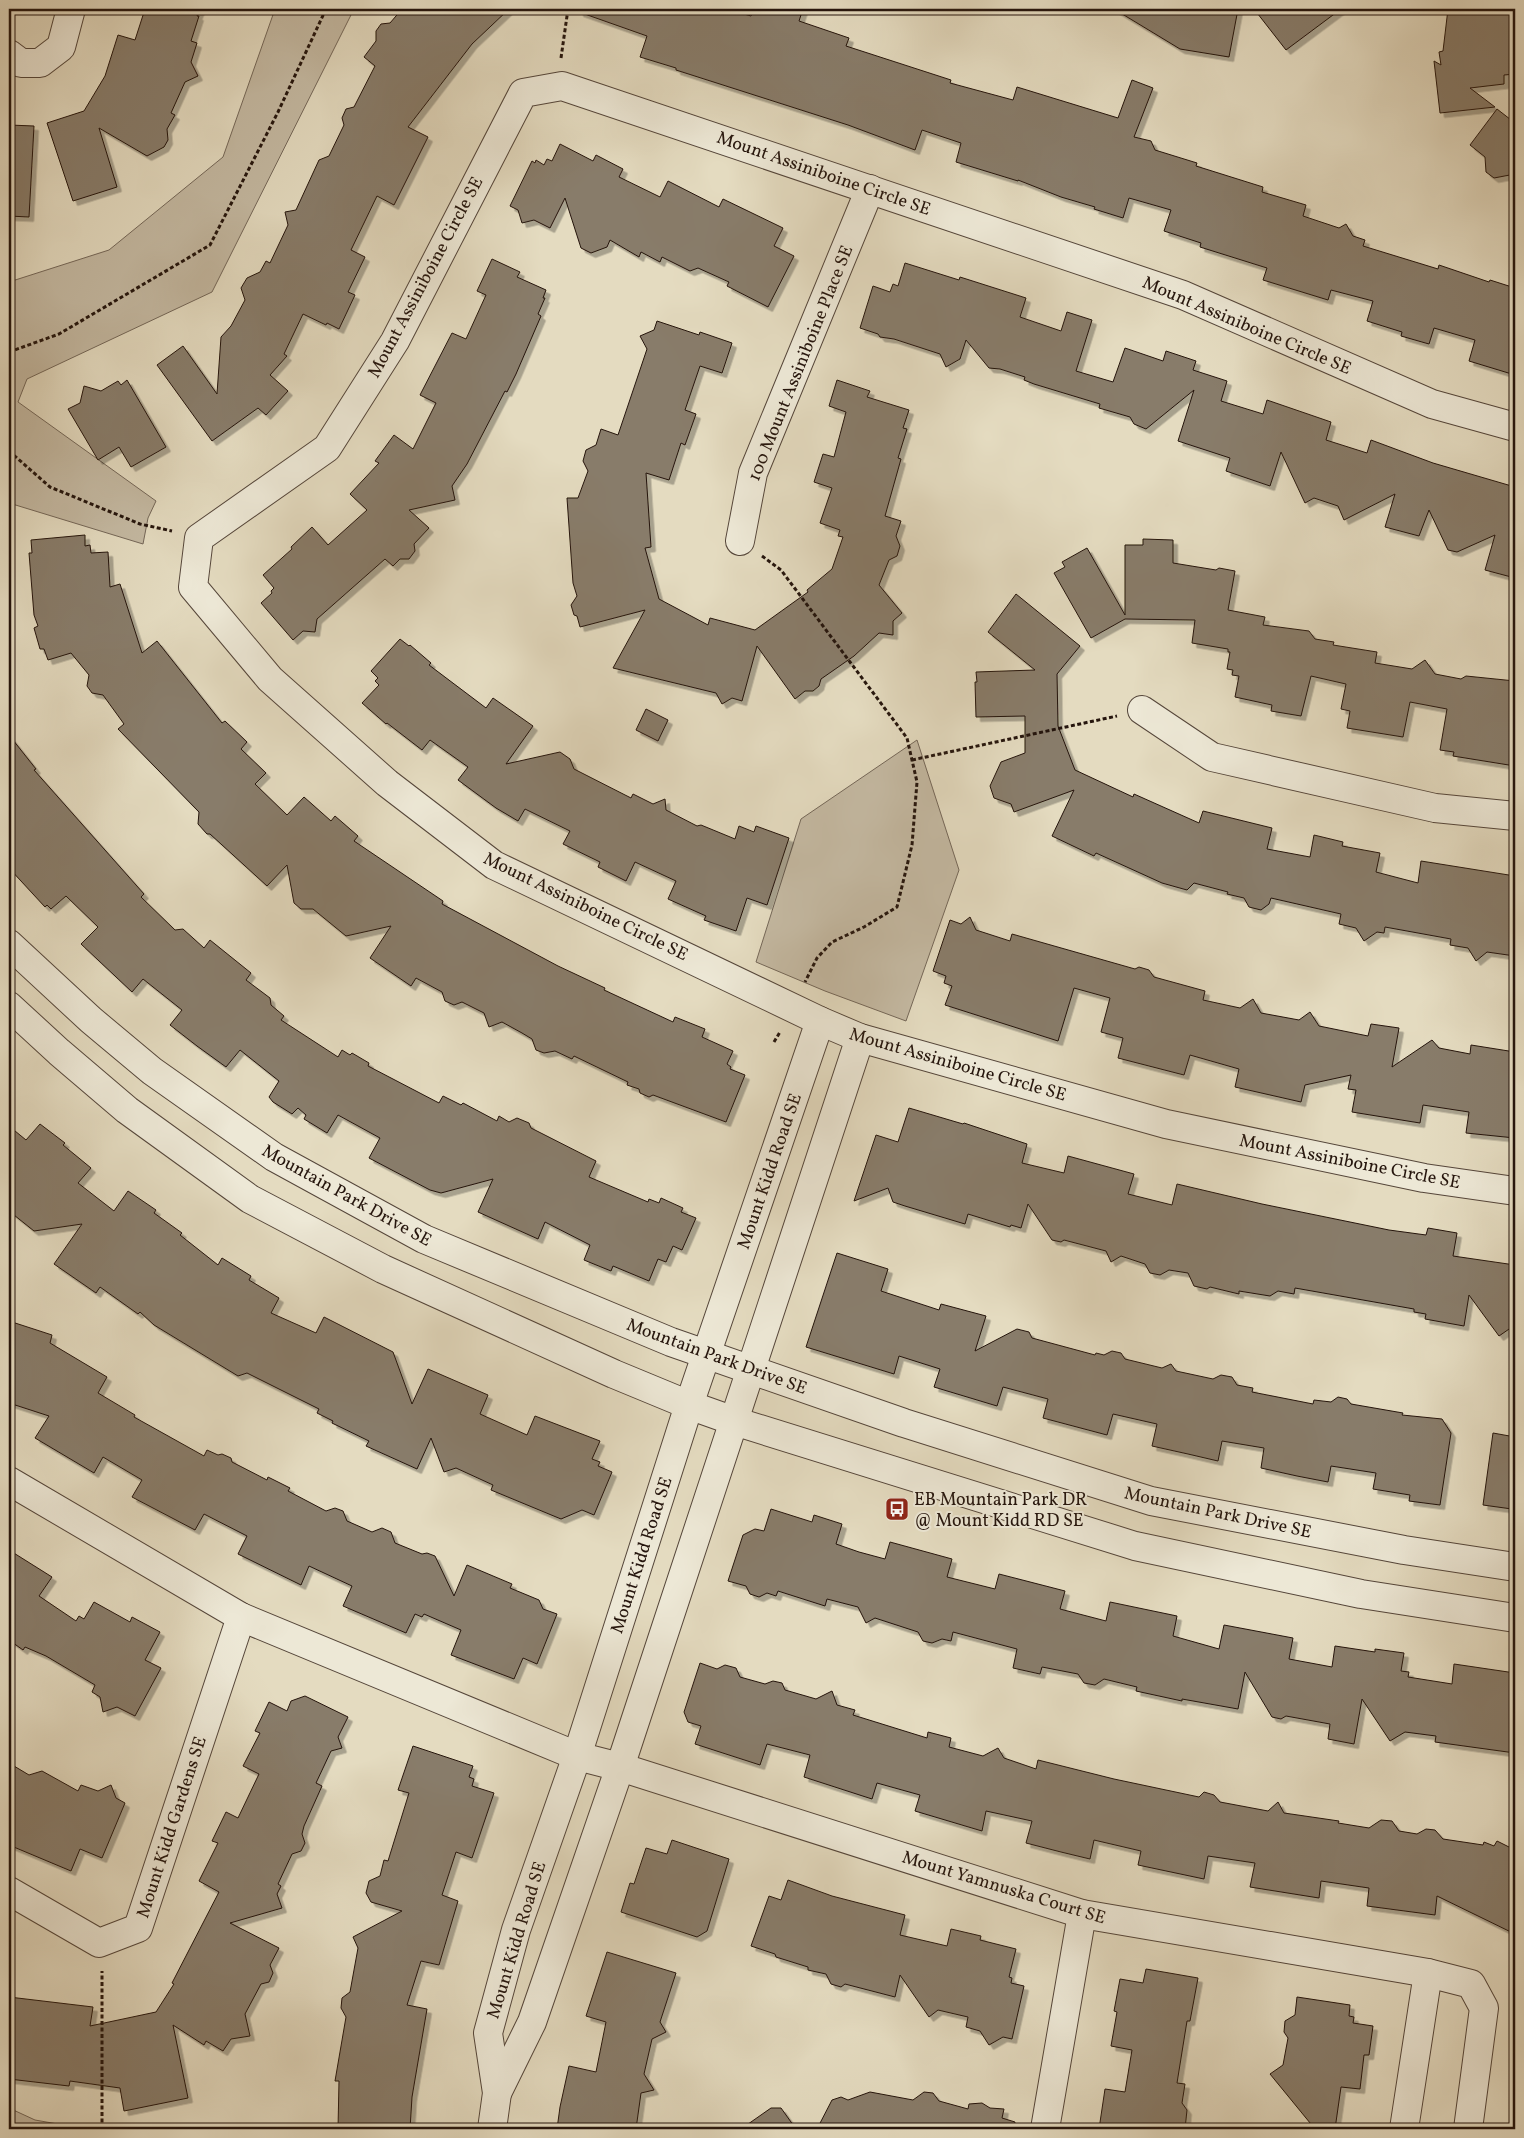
<svg xmlns="http://www.w3.org/2000/svg" width="1524" height="2138" viewBox="0 0 1524 2138" font-family="Vollkorn,serif">
<style>
.green{fill:#c4b9a2;stroke:#746758}
.building{fill:#887c6a;stroke:#25150d;filter:url(#shadow)}
.lines{fill:none;stroke-linecap:round;stroke-linejoin:round}
.minor-casing{stroke:#55463a;stroke-width:30}
.path{stroke:#25150d;stroke-width:3;stroke-dasharray:4 2.5;stroke-linecap:butt}
.minor{stroke:#ede8d6;stroke-width:28}
.labels{text-anchor:middle;stroke-width:4;stroke-linejoin:round;paint-order:stroke}
.street-label{font-size:18px;fill:#25150d;stroke:#ede8d6}
.poi-label{font-size:18px;fill:#25150d;stroke:#ede8d6;text-anchor:start}
</style>
<defs>
<filter id="shadow"><feDropShadow dx="4.5" dy="4.5" stdDeviation="0" flood-color="#0004"/></filter>
</defs>
<rect width="100%" height="100%" fill="#e4dbc0"/>
<filter id="stains"><feTurbulence type="fractalNoise" baseFrequency=".004" numOctaves="4"/><feColorMatrix values="0 0 0 0 .2 0 0 0 0 .09 0 0 0 0 .02 0 0 0 .5 -.17"/></filter>
<radialGradient id="worn" r=".72"><stop offset=".6" stop-color="#630" stop-opacity="0"/><stop offset="1" stop-color="#630" stop-opacity=".3"/></radialGradient>
<g class="green">
<polygon points="275,9 354,9 212,292 27,379 18,402 156,501 148,518 143,544 9,503 9,282 109,250 223,157"/>
<polygon points="917,740 959,870 906,1021 825,991 756,962 801,819"/>
<polygon points="9,2108 35,2120 86,2129 9,2129"/>
</g>
<g class="building">
<polygon points="145,9 200,9 197,16 199,16 191,41 197,43 191,62 198,76 185,82 171,113 175,115 167,129 168,140 164,147 147,156 99,128 117,187 73,201 47,123 84,111 105,76 118,35 135,40"/>
<polygon points="402,9 509,9 472,44 408,127 428,137 394,205 377,196 351,250 365,257 348,292 355,295 339,329 327,323 326,325 303,314 284,354 287,356 270,375 288,391 266,415 258,408 212,441 157,365 183,346 217,394 221,337 231,326 245,300 241,288 247,278 260,272 266,261 270,263 288,225 285,212 296,210 319,160 329,156 344,125 342,118 346,109 354,107 375,66 364,57 376,41 376,31 381,24 390,23"/>
<polygon points="579,9 727,9 751,16 754,9 803,9 799,21 849,38 846,46 951,80 950,83 1013,100 1017,87 1118,118 1132,80 1153,88 1134,137 1151,141 1155,150 1197,163 1196,166 1263,187 1262,192 1306,205 1303,216 1339,228 1346,224 1353,236 1365,240 1363,246 1438,269 1439,265 1489,282 1490,280 1515,288 1515,375 1469,361 1475,340 1434,328 1429,344 1401,336 1402,332 1367,321 1373,301 1331,290 1328,300 1263,280 1267,268 1200,247 1201,243 1164,231 1171,210 1129,198 1123,218 1094,209 1095,207 1061,197 1018,180 1018,181 956,162 961,143 922,130 915,150 848,125 676,70 676,68 640,57 647,36 579,12"/>
<polygon points="1114,9 1238,9 1229,57 1180,49"/>
<polygon points="1254,9 1341,9 1286,50"/>
<polygon points="1448,9 1515,9 1515,74 1504,75 1504,84 1470,88 1495,107 1440,113 1434,61 1441,65 1439,52 1443,51"/>
<polygon points="1497,109 1515,123 1515,174 1494,178 1486,172 1485,157 1470,145"/>
<polygon points="9,125 34,126 29,217 9,216"/>
<polygon points="560,144 593,161 596,155 623,169 619,177 660,197 668,181 719,207 723,199 783,228 774,246 794,256 768,307 727,286 729,282 698,268 690,271 662,257 660,262 641,252 639,257 610,240 607,247 591,253 581,248 565,198 550,228 534,220 522,223 518,210 510,206 532,161 535,163 536,160 544,165 547,159 552,161"/>
<polygon points="492,259 520,272 517,277 546,290 543,298 545,298 538,314 541,316 516,374 507,392 505,391 467,464 452,486 455,500 409,510 429,528 414,544 415,551 409,559 400,559 393,566 385,559 317,619 315,632 303,631 293,640 261,603 272,593 271,591 274,588 263,575 292,549 291,547 312,527 328,545 367,510 350,494 379,463 375,461 394,435 413,449 436,403 420,395 452,333 466,339 486,295 477,291"/>
<polygon points="905,263 959,280 960,277 1026,298 1020,317 1061,331 1067,312 1092,320 1076,371 1113,382 1125,348 1163,361 1166,351 1196,361 1193,370 1227,381 1221,401 1263,414 1267,400 1331,422 1326,440 1367,453 1371,440 1433,463 1515,487 1515,578 1485,570 1495,535 1457,552 1448,550 1429,510 1419,536 1385,527 1395,494 1344,520 1338,506 1314,498 1305,503 1281,452 1270,486 1226,471 1230,458 1178,441 1194,390 1146,429 1134,424 1130,417 1099,408 1100,404 1034,384 1024,380 1025,377 1000,369 989,368 966,340 960,359 946,367 940,354 894,339 880,337 878,334 860,328 873,286 890,292 893,284 898,286"/>
<polygon points="657,321 699,335 700,332 732,343 722,373 700,366 685,410 696,414 685,445 681,443 669,480 646,473 651,547 645,548 659,599 708,625 710,618 755,630 808,592 807,590 832,569 843,537 838,536 840,530 820,523 832,488 814,482 823,454 834,457 846,412 829,406 837,380 870,391 867,397 909,410 903,428 907,429 898,458 901,459 885,516 901,521 896,536 900,546 897,556 889,560 879,585 902,613 893,621 893,635 879,633 854,656 821,679 819,686 813,691 805,691 795,699 757,646 742,701 732,698 722,704 716,693 613,668 645,610 580,627 577,616 574,615 571,605 577,596 573,583 567,498 578,498 588,471 583,461 586,450 596,445 601,429 618,435 647,349 640,336 654,330"/>
<polygon points="127,380 166,447 131,467 119,447 98,460 68,409 80,403 84,386 101,391 118,381 121,385"/>
<polygon points="85,535 85,546 90,545 91,553 108,552 110,587 120,584 142,653 157,641 222,723 225,721 247,742 241,749 266,773 255,784 287,815 304,797 331,821 335,816 358,836 354,841 443,901 442,904 558,966 605,988 604,990 673,1022 675,1017 705,1029 702,1037 733,1051 727,1064 731,1067 730,1069 745,1075 726,1122 653,1095 649,1097 640,1093 639,1089 627,1085 628,1082 574,1056 572,1059 555,1051 544,1053 536,1050 532,1039 522,1033 502,1022 489,1027 484,1013 462,1002 454,1005 445,1001 442,992 416,978 411,986 370,958 391,926 346,936 313,909 301,909 294,903 287,865 267,886 210,834 207,834 198,824 199,812 118,729 124,724 103,695 92,693 87,686 89,675 71,653 48,660 44,649 40,649 34,628 38,626 34,615 29,553 32,553 31,540"/>
<polygon points="1143,539 1173,540 1173,563 1216,570 1219,568 1235,571 1228,610 1265,617 1263,625 1309,631 1315,639 1334,642 1333,645 1377,652 1375,663 1412,669 1425,660 1435,674 1461,679 1466,676 1515,681 1515,766 1453,756 1454,752 1440,750 1447,709 1410,702 1403,737 1347,728 1350,711 1341,709 1346,684 1311,676 1301,716 1271,711 1272,705 1235,697 1239,676 1232,675 1233,670 1227,669 1230,652 1228,652 1228,649 1192,643 1195,620 1125,619 1091,638 1054,573 1065,567 1062,562 1087,548 1125,615 1125,545 1143,545"/>
<polygon points="1016,594 1080,646 1057,674 1058,726 1075,770 1133,797 1134,794 1199,823 1203,811 1272,828 1267,849 1310,857 1314,835 1343,842 1342,846 1380,853 1376,872 1418,883 1421,861 1515,876 1515,956 1487,952 1476,961 1468,948 1450,945 1451,939 1385,927 1384,933 1377,932 1364,941 1356,928 1339,924 1341,914 1271,898 1269,904 1261,910 1249,907 1244,898 1227,894 1228,892 1194,883 1187,890 1162,883 1096,853 1094,856 1052,836 1074,790 1014,812 1011,804 994,798 990,786 1001,762 1025,753 1025,716 976,717 975,682 977,682 976,672 1035,670 988,632"/>
<polygon points="400,639 409,646 410,645 431,663 429,665 486,708 493,698 533,726 506,764 560,752 570,759 574,769 631,798 633,794 653,804 665,799 666,810 697,826 701,825 735,839 739,826 754,832 756,826 789,838 767,905 747,898 736,931 704,920 706,916 668,899 676,881 635,862 626,881 598,867 600,862 563,844 570,831 525,809 518,821 496,808 458,780 468,767 430,740 422,750 387,723 386,724 362,703 379,685 375,681 378,678 371,671"/>
<polygon points="646,709 668,720 658,741 636,730"/>
<polygon points="9,735 36,769 34,770 144,894 141,897 175,930 183,929 204,948 210,940 251,973 246,980 270,998 271,1005 284,1016 281,1020 338,1057 342,1050 350,1055 352,1053 369,1063 368,1066 439,1103 443,1096 461,1105 463,1103 497,1121 499,1116 509,1122 517,1118 529,1123 531,1128 596,1161 589,1177 648,1202 649,1199 659,1203 661,1198 683,1208 681,1212 696,1218 682,1250 673,1246 666,1262 658,1259 649,1281 613,1266 611,1271 584,1260 590,1245 545,1222 538,1239 478,1212 493,1179 441,1193 430,1190 369,1158 380,1138 338,1115 327,1133 304,1119 306,1115 298,1108 292,1114 273,1102 269,1097 279,1081 240,1050 226,1067 197,1046 170,1025 182,1010 143,979 132,992 81,944 98,927 66,896 51,909 47,905 45,907 9,868"/>
<polygon points="970,917 976,930 1010,941 1012,934 1135,969 1139,967 1149,970 1154,977 1205,991 1203,1000 1240,1008 1253,999 1261,1013 1299,1020 1310,1012 1319,1026 1368,1036 1371,1024 1399,1028 1392,1067 1432,1040 1439,1048 1470,1054 1471,1045 1515,1052 1515,1138 1466,1133 1469,1112 1423,1105 1420,1123 1352,1112 1356,1090 1348,1089 1351,1075 1305,1085 1301,1102 1235,1087 1239,1069 1190,1055 1184,1075 1118,1058 1123,1038 1101,1032 1110,998 1074,988 1058,1041 945,1005 952,986 944,983 946,976 933,971 950,920 961,924"/>
<polygon points="909,1108 963,1124 964,1123 1027,1144 1022,1163 1064,1173 1068,1156 1134,1174 1128,1194 1172,1205 1177,1184 1262,1204 1389,1230 1426,1235 1428,1228 1457,1233 1453,1256 1515,1265 1515,1303 1512,1327 1499,1336 1469,1295 1464,1326 1425,1319 1426,1314 1414,1312 1414,1309 1295,1288 1294,1294 1278,1291 1270,1296 1239,1291 1239,1294 1210,1287 1207,1289 1194,1286 1188,1273 1169,1270 1160,1275 1150,1273 1145,1264 1121,1256 1111,1262 1106,1251 1064,1240 1061,1242 1052,1240 1028,1204 1021,1228 1011,1225 1010,1227 968,1214 965,1224 905,1206 893,1202 888,1188 854,1201 876,1135 898,1142"/>
<polygon points="40,1124 65,1143 63,1145 91,1168 78,1183 114,1211 128,1191 156,1210 154,1213 182,1233 180,1235 218,1265 222,1258 251,1276 249,1280 279,1298 271,1313 316,1333 324,1317 393,1352 412,1404 428,1369 488,1395 480,1414 527,1435 535,1416 600,1441 592,1459 600,1462 598,1466 612,1472 594,1515 582,1510 561,1519 491,1490 493,1485 456,1468 444,1472 431,1438 417,1469 366,1446 369,1441 332,1423 333,1421 317,1413 319,1409 247,1373 238,1376 154,1325 140,1312 138,1314 100,1287 96,1293 54,1264 82,1224 34,1231 9,1211 9,1126 26,1140"/>
<polygon points="837,1253 888,1269 881,1291 939,1310 941,1304 986,1316 975,1351 1017,1329 1029,1332 1032,1338 1095,1355 1096,1353 1104,1355 1112,1351 1121,1353 1125,1359 1162,1368 1171,1364 1176,1371 1213,1379 1221,1375 1232,1377 1237,1385 1253,1388 1252,1392 1313,1404 1314,1400 1331,1402 1338,1397 1347,1399 1351,1404 1403,1413 1402,1415 1442,1419 1451,1433 1440,1505 1409,1501 1410,1495 1373,1489 1376,1473 1331,1466 1328,1482 1297,1476 1261,1468 1264,1448 1222,1441 1218,1461 1188,1454 1152,1446 1157,1424 1113,1414 1107,1435 1043,1418 1048,1399 1003,1387 997,1406 934,1387 940,1369 899,1356 894,1374 806,1347"/>
<polygon points="9,1321 52,1335 50,1343 107,1377 98,1393 135,1415 134,1417 204,1456 207,1450 218,1455 222,1454 231,1458 232,1462 267,1480 268,1477 290,1488 288,1491 326,1511 335,1508 343,1511 347,1521 372,1532 382,1528 391,1532 395,1543 422,1554 427,1553 435,1556 454,1596 467,1565 512,1584 510,1588 539,1600 543,1609 557,1614 537,1664 523,1658 514,1679 451,1655 461,1630 424,1614 422,1617 415,1614 406,1633 343,1606 352,1586 309,1566 301,1585 238,1554 247,1536 204,1514 195,1530 132,1497 142,1480 103,1457 94,1473 35,1438 49,1416 9,1403"/>
<polygon points="1493,1433 1515,1437 1515,1484 1512,1509 1483,1505"/>
<polygon points="771,1509 812,1522 814,1515 842,1524 836,1544 859,1552 885,1559 890,1542 952,1559 947,1577 995,1589 999,1574 1065,1591 1060,1609 1106,1621 1110,1602 1177,1616 1173,1636 1219,1649 1224,1625 1293,1638 1289,1659 1332,1667 1335,1646 1375,1652 1375,1649 1404,1653 1401,1671 1409,1672 1408,1677 1452,1684 1454,1664 1515,1673 1515,1753 1435,1742 1436,1736 1405,1732 1390,1741 1362,1699 1354,1744 1328,1739 1330,1724 1286,1716 1281,1719 1272,1717 1245,1672 1238,1709 1182,1699 1182,1701 1136,1691 1137,1687 1104,1679 1095,1685 1084,1683 1078,1674 1042,1667 1040,1674 1013,1668 1017,1649 953,1632 951,1641 942,1639 932,1643 923,1641 918,1632 875,1618 866,1623 858,1607 827,1599 825,1606 778,1591 776,1596 767,1593 759,1597 750,1594 746,1586 728,1581 743,1535 755,1529 764,1531"/>
<polygon points="9,1550 52,1577 39,1596 76,1621 79,1616 84,1619 94,1602 130,1622 132,1617 160,1632 145,1660 161,1668 135,1716 117,1707 103,1712 100,1697 92,1692 95,1685 46,1656 25,1647 23,1650 9,1640"/>
<polygon points="700,1663 717,1669 725,1665 736,1668 740,1677 765,1684 773,1681 782,1683 785,1690 816,1699 832,1691 837,1705 855,1710 853,1715 927,1738 928,1732 951,1738 949,1747 983,1756 998,1748 1004,1758 1036,1769 1038,1760 1114,1779 1199,1797 1204,1792 1214,1795 1220,1802 1268,1811 1278,1802 1284,1813 1339,1821 1338,1823 1369,1828 1381,1820 1392,1821 1399,1831 1417,1834 1426,1829 1435,1830 1443,1839 1483,1845 1484,1842 1494,1846 1497,1841 1515,1850 1515,1934 1437,1896 1435,1915 1367,1906 1369,1888 1321,1881 1319,1898 1250,1887 1255,1863 1208,1856 1204,1879 1138,1865 1141,1851 1094,1840 1090,1859 1061,1852 1026,1843 1032,1821 986,1811 982,1831 915,1811 920,1795 877,1783 872,1799 804,1777 810,1755 767,1744 760,1765 695,1744 701,1726 688,1722 684,1712"/>
<polygon points="305,1696 348,1717 338,1737 342,1748 331,1751 316,1783 322,1786 304,1826 302,1834 305,1843 301,1851 292,1854 278,1884 281,1886 277,1894 282,1908 230,1923 279,1948 270,1965 273,1973 269,1982 261,1984 245,2014 250,2036 231,2039 223,2051 206,2041 204,2045 173,2025 188,2098 124,2111 120,2088 70,2081 69,2086 9,2079 9,1997 93,2007 90,2026 156,2012 174,1984 172,1983 219,1892 199,1881 218,1843 212,1841 226,1812 238,1818 259,1774 243,1766 260,1733 255,1731 269,1702 287,1711 291,1701"/>
<polygon points="413,1746 473,1766 469,1777 474,1779 472,1786 494,1793 472,1858 456,1852 442,1895 458,1901 439,1965 421,1961 407,2005 427,2009 412,2097 410,2129 338,2129 339,2081 335,2081 346,2017 341,2008 342,1998 350,1992 358,1948 353,1937 402,1911 371,1902 366,1893 369,1881 380,1876 384,1860 388,1861 409,1793 398,1790"/>
<polygon points="9,1763 29,1775 42,1771 78,1791 81,1785 98,1791 111,1785 116,1798 125,1803 102,1858 80,1849 71,1871 9,1845"/>
<polygon points="672,1840 729,1859 707,1931 697,1937 621,1912 630,1883 634,1884 646,1848 667,1854"/>
<polygon points="788,1880 832,1896 905,1915 900,1935 947,1946 951,1929 981,1936 980,1940 1016,1949 1009,1977 1012,1978 1011,1983 1024,1986 1012,2039 1003,2037 989,2045 980,2031 966,2027 968,2017 938,2010 929,2017 900,1975 895,1997 845,1984 841,1987 831,1984 826,1974 808,1970 808,1967 776,1957 775,1954 751,1946 769,1896 781,1900"/>
<polygon points="607,1952 676,1973 660,2022 666,2032 652,2039 644,2074 654,2090 641,2093 636,2129 557,2129 560,2107 569,2066 596,2072 606,2022 586,2016"/>
<polygon points="1146,1969 1198,1978 1190,2021 1187,2021 1177,2083 1185,2084 1182,2103 1187,2110 1185,2129 1099,2129 1105,2089 1125,2092 1132,2050 1111,2046 1117,2012 1114,2011 1120,1979 1143,1983"/>
<polygon points="1297,1997 1350,2005 1349,2016 1354,2017 1353,2023 1373,2026 1369,2055 1364,2055 1360,2089 1341,2087 1335,2129 1315,2129 1270,2074 1283,2065 1288,2038 1284,2032 1285,2021 1295,2015"/>
<polygon points="870,2092 913,2100 924,2092 933,2093 939,2101 968,2109 969,2104 982,2103 990,2108 1004,2109 1002,2118 1015,2122 1014,2129 817,2129 832,2100 841,2097 848,2100"/>
<polygon points="771,2108 781,2108 796,2129 741,2129"/>
</g>
<g class="lines">
<g class="minor-casing">
<g id="minor">
<polyline points="9,54 21,63 40,63 61,47 71,9"/>
<polyline points="1515,427 1432,404 1183,295 562,86 523,93 395,341 327,448 199,538 193,587 270,679 387,783 494,865 820,1021 860,1038 1166,1124 1424,1178 1515,1191"/>
<polyline points="740,541 753,473 870,189"/>
<polyline points="1142,710 1212,757 1435,808 1515,816"/>
<polyline points="9,944 91,1020 152,1071 274,1157 424,1239 671,1342 904,1423 1151,1501 1404,1550 1515,1567"/>
<polyline points="9,1006 59,1052 127,1110 250,1199 383,1269 614,1374 689,1405 734,1421 1135,1546 1361,1594 1515,1618"/>
<polyline points="9,1481 241,1617 577,1756 620,1767 1082,1914 1428,1973 1471,1984 1484,2008 1468,2129"/>
<polyline points="9,1891 99,1943 138,1928 241,1617"/>
<polyline points="497,2093 532,2022 620,1767 860,1038"/>
<polyline points="492,2129 497,2093 488,2033 516,1930 577,1756 689,1405 820,1021"/>
<polyline points="1045,2129 1082,1914"/>
<polyline points="1404,2129 1428,1973"/>
</g>
</g>
<g class="path">
<polyline points="561,58 568,9"/>
<polyline points="9,352 59,334 210,245 278,112 326,9"/>
<polyline points="9,451 50,487 140,524 172,531"/>
<polyline points="762,556 781,570 907,738 917,782 912,845 897,907 864,927 832,942 817,958 805,982"/>
<polyline points="912,760 1117,716"/>
<polyline points="774,1042 780,1032"/>
<polyline points="102,2129 102,1971"/>
</g>
<use href="#minor" class="minor"/>
</g>
<defs>
<g id="bus-square" transform="scale(1.25)"><rect x="-9" y="-9" width="18" height="18" rx="4" fill="#8f2418" stroke="#ede8d6"/><path d="M-5-6H5V4H4V6H2V4H-2V6H-4V4H-5ZM-3.5-4V0h7V-4ZM-3.5 1.2v1.5H-2V1.2ZM2 1.2v1.5H3.5V1.2Z" fill="#fff"/></g>
</defs>
<g fill-rule="evenodd">
<use href="#bus-square" x="897" y="1509"/>
</g>
<g class="labels">
<g class="street-label">
<text transform="translate(824 173) rotate(19)" y="6">Mount Assiniboine Circle SE</text>
<text transform="translate(425 277) rotate(-62)" y="6">Mount Assiniboine Circle SE</text>
<text transform="translate(1247 325) rotate(23)" y="6">Mount Assiniboine Circle SE</text>
<text transform="translate(800 363) rotate(-68)" y="6">100 Mount Assiniboine Place SE</text>
<text transform="translate(586 906) rotate(26)" y="6">Mount Assiniboine Circle SE</text>
<text transform="translate(958 1064) rotate(16)" y="6">Mount Assiniboine Circle SE</text>
<text transform="translate(1350 1161) rotate(11)" y="6">Mount Assiniboine Circle SE</text>
<text transform="translate(769 1171) rotate(-71)" y="6">Mount Kidd Road SE</text>
<text transform="translate(347 1195) rotate(29)" y="6">Mountain Park Drive SE</text>
<text transform="translate(717 1356) rotate(20)" y="6">Mountain Park Drive SE</text>
<text transform="translate(1218 1512) rotate(12)" y="6">Mountain Park Drive SE</text>
<text transform="translate(641 1555) rotate(-72)" y="6">Mount Kidd Road SE</text>
<text transform="translate(171 1827) rotate(-72)" y="6">Mount Kidd Gardens SE</text>
<text transform="translate(1004 1887) rotate(17)" y="6">Mount Yamnuska Court SE</text>
<text transform="translate(516 1940) rotate(-73)" y="6">Mount Kidd Road SE</text>
</g>
<g class="poi-label">
<text x="914" y="1505">EB Mountain Park DR<tspan x="914" dy="21">@ Mount Kidd RD SE</tspan></text>
</g>
</g>
<rect width="1524" height="2138" fill="none" stroke="#e4dbc0" stroke-width="30"/>
<rect x="10" y="10" width="1504" height="2118" fill="none" stroke="#25150d" stroke-width="2.5"/>
<rect x="15" y="15" width="1494" height="2108" fill="none" stroke="#25150d"/>
<rect width="100%" height="100%" filter="url(#stains)"/>
<rect width="100%" height="100%" fill="url(#worn)"/>
</svg>
